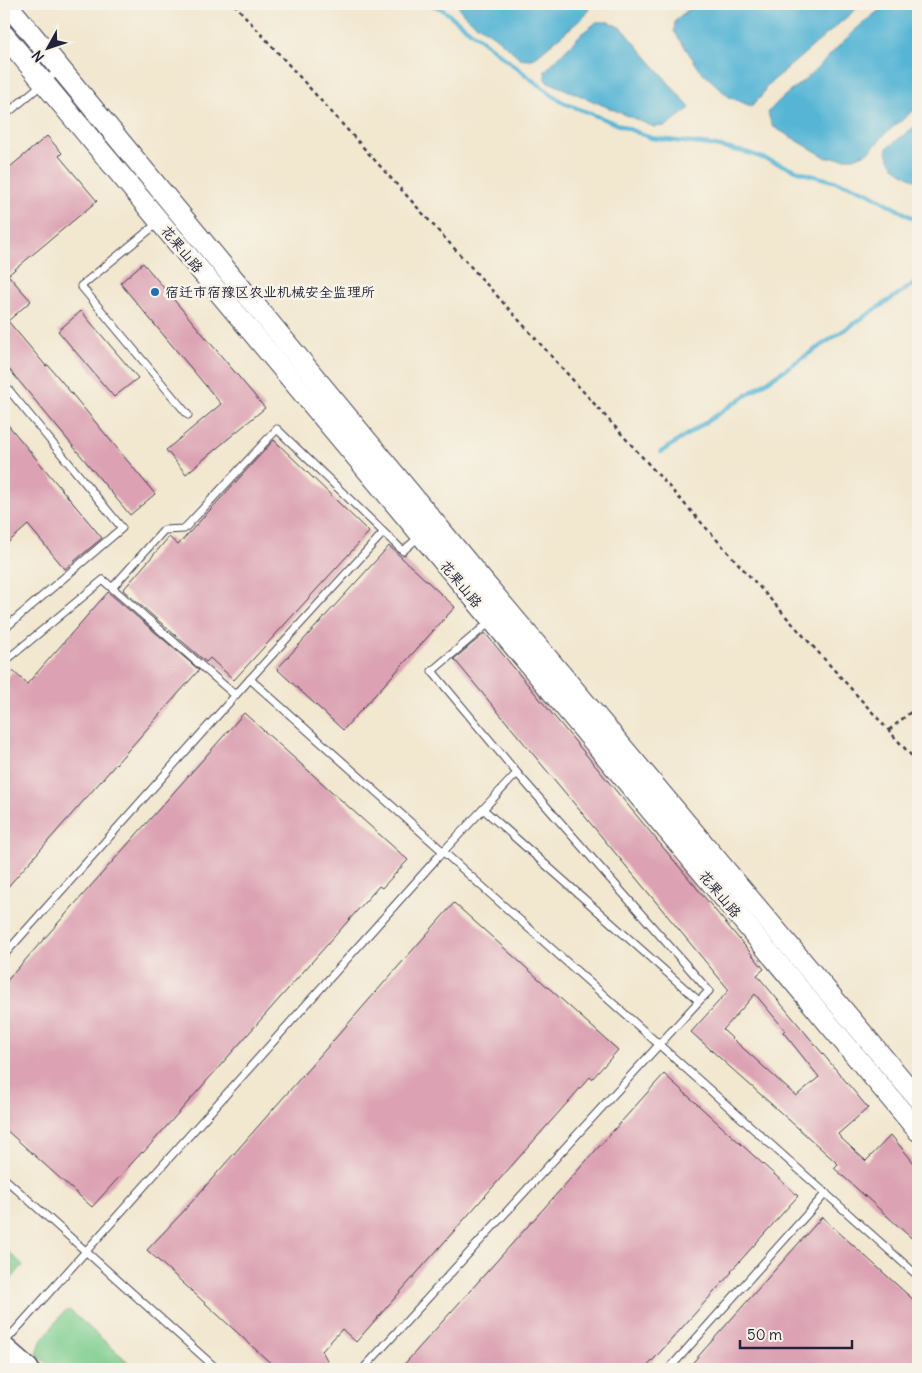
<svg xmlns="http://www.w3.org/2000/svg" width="922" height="1373" viewBox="0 0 922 1373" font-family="Delius,'LXGW WenKai TC',sans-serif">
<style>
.green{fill:#7acc8d;stroke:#4e7764}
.water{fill:#57b5d5;stroke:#3c6c88}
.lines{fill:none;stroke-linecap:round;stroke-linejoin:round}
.stream{stroke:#57b5d5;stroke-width:4.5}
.building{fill:#dca2b3;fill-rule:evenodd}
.lane-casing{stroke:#414051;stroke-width:9}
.secondary-casing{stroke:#414051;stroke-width:22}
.primary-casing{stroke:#414051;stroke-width:24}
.path{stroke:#414051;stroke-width:2.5;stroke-dasharray:4 4;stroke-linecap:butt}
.lane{stroke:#fff;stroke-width:7}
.secondary{stroke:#fff;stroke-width:20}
.primary{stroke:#fff;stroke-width:21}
.poi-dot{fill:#1f6fb2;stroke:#f7f3e8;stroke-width:2}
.labels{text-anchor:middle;stroke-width:5;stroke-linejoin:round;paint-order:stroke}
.street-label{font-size:14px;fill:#22223b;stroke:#f7f3e8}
.poi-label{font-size:14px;fill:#22223b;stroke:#f7f3e8;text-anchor:start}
</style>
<rect width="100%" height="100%" fill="#f7f3e8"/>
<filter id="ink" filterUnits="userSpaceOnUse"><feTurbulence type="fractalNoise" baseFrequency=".02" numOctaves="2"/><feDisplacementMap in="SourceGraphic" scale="10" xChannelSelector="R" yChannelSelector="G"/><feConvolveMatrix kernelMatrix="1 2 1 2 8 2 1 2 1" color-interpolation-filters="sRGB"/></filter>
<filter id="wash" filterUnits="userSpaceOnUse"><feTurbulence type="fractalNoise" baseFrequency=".0096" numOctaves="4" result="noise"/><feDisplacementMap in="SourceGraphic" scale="20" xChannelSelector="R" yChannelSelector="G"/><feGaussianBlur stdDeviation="1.12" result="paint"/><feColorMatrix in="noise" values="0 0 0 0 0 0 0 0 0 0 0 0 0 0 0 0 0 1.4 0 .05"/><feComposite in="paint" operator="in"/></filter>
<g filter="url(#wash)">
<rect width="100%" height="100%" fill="#f2e7cf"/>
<g class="green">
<polygon points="4,1248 23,1265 4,1288"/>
<polygon points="69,1310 74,1314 136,1369 53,1369 37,1355 41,1341 64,1312"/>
</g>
<g class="water">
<path d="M 458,4 L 590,4 L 590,5 L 586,15 L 533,59 L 521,59 C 512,51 503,43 493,35 C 483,28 460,17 458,4 Z"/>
<polygon points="696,4 862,4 783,72 767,86 760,98 751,106 729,97 700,70 674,31 675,20"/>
<path d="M 889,4 L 918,4 L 918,107 L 886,133 L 869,152 L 854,158 L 827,158 L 772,126 L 768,113 C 780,97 797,87 811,74 C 836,50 859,22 889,4 Z"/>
<polygon points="597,22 609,22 623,29 690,108 666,126 654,127 546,81 545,71 581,34"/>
<path d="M 918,124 L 918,182 C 902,172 888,168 887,148 Z"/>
</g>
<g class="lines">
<g class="stream">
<polyline points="430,4 442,9 531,79 562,102 651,138 710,145 749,153 807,174 852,186 869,193 918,221"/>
<polyline points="661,452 918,281"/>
</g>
</g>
<g id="blocks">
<g class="building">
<polygon points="47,136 62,153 59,156 97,201 8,275 31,301 8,321 46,366 48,365 155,494 130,515 9,369 4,373 4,172"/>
<polygon points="143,263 265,408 186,474 166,450 221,404 120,283"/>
<polygon points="81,311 138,378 114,397 58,331"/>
<polygon points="4,420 102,538 65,569 28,525 4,546"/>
<polygon points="274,440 369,532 234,680 210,658 206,662 123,590 169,537 178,545"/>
<polygon points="389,546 455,607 343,730 277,669"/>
<polygon points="108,592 199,670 4,891 4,681 13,671 27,684"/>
<path d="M 485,633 L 764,969 L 757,975 L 868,1108 L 838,1134 L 841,1138 L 866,1161 L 891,1135 L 918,1168 L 918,1244 L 834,1168 L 838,1164 L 691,1032 L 729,990 L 454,659 ZM 755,994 L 785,1030 L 783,1032 L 819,1077 L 796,1096 L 723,1030 Z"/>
<polygon points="244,713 408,860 382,888 379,886 143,1153 142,1152 92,1207 4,1128 4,984"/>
<polygon points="454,903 618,1050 592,1079 590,1077 356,1342 342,1329 322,1351 327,1360 329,1369 277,1369 147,1250 182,1213"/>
<polygon points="664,1074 798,1196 731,1271 732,1272 645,1369 400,1369"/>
<polygon points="822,1217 918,1304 918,1369 687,1369"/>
</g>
</g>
</g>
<g filter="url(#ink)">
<use href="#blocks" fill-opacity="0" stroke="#414051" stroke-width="1"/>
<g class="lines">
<g class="lane-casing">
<g id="lane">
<polyline points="4,116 59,70"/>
<polyline points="159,222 81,286 188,415"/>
<polyline points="4,384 122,528 4,629"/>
<polyline points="112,588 164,530 184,529 277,429 403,551 420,536"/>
<polyline points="4,662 103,580 235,695"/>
<polyline points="250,679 383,533"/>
<polyline points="517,773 709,991 699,1001"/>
<polyline points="4,955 250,679 918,1276"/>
<polyline points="4,1178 217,1369"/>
<polyline points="4,1343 438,857 517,773 432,671 491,621"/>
<polyline points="363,1369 699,1001 483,809"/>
<polyline points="669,1369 826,1193"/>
</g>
</g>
<g class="secondary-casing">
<g id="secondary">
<polyline points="7,4 478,575 918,1099"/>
<polyline points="4,35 918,1131"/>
</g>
</g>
<g class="primary-casing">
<polyline id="primary" points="4,1348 28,1369"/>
</g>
<g class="path">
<polyline points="234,4 918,763"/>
<polyline points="889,730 918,706"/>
</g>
<use href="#lane" class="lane"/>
<use href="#secondary" class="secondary"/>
<use href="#primary" class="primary"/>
</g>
</g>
<circle class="poi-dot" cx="155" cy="292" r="5"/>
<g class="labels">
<g class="street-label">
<text transform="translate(182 249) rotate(50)" y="5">花果山路</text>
<text transform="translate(461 584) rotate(50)" y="5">花果山路</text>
<text transform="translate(720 894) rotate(50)" y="5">花果山路</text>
</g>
<g class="poi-label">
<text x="165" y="297">宿迁市宿豫区农业机械安全监理所</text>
</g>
</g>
<rect width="922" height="1373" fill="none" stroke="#f7f3e8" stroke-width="20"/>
<g transform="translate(48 48) rotate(230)" stroke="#f7f3e8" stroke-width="4" paint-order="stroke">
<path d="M0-4L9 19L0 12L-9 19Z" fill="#22223b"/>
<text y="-8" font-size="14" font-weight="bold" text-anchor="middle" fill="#22223b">N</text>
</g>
<path d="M740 1340v8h112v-8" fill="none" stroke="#22223b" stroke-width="2.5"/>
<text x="747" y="1340" font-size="15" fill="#22223b" stroke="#f7f3e8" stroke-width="4" paint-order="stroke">50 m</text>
</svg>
